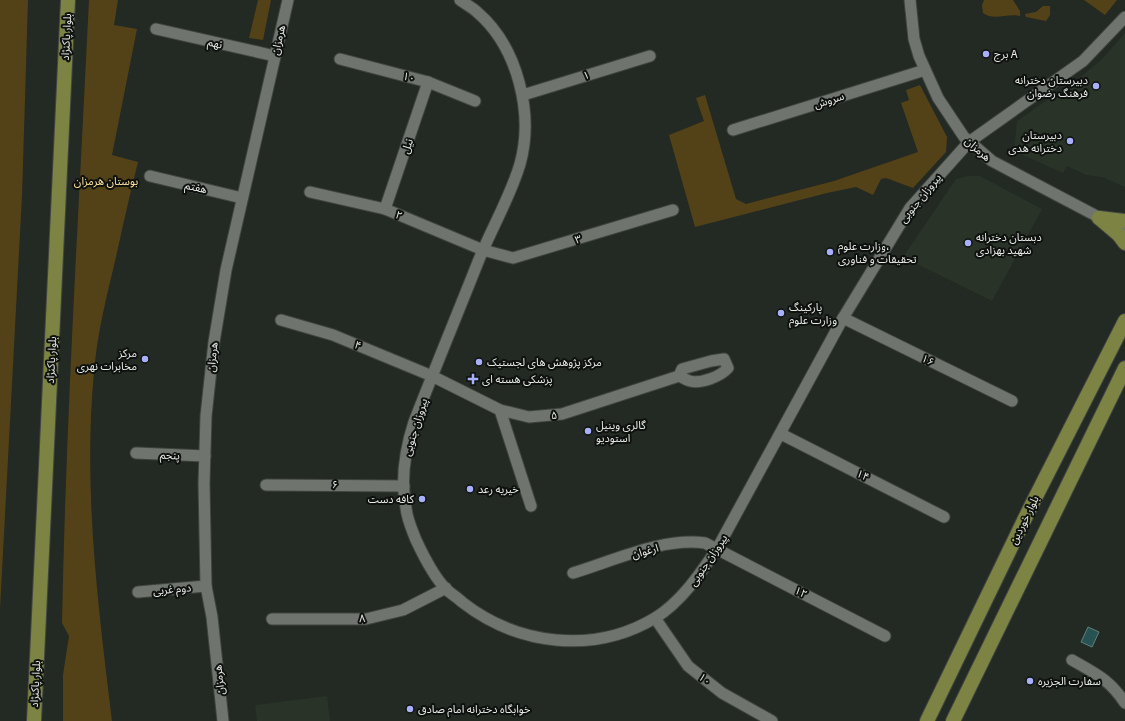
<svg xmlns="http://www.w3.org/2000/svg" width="1125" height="721" viewBox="0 0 1125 721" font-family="'Exo 2','Noto Sans Arabic',sans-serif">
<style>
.built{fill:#293328}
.green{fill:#534218}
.water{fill:#275252;stroke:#61807f}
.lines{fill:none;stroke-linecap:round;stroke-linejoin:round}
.minor-casing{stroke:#414541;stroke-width:13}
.major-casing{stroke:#414541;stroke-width:16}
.minor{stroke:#6f756e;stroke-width:11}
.major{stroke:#7c8343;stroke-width:14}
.poi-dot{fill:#a8b0fc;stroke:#0e110e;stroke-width:1.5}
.labels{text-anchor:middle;stroke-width:4;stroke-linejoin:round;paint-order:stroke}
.street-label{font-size:11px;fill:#e7ebe7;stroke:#0e110e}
.poi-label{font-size:11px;fill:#e7ebe7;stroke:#0e110e;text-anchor:start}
.park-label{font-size:11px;fill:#fee29f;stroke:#0e110e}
</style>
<rect width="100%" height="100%" fill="#232923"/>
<g class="built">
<polygon points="1125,33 1125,187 1102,177 1086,175 1067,166 1063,173 1014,151 1017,121 1083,75 1102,59"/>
<polygon points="968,176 980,176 1042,209 992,301 903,257 956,179"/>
<polygon points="327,696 330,721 257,721 255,705"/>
</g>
<g class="green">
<polygon points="0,0 28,0 22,196 0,609"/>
<path d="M 89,0 L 118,0 L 114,25 L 137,29 L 112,155 L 138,162 C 130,194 123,225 116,257 C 107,295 97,333 94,372 C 83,489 98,605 112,721 L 63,721 L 63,675 L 69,636 L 62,623 C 66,415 79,207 89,0 Z"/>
<polygon points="258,0 271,0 263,40 249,38"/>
<path d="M 984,0 L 1013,0 L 1020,11 L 1020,16 C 1007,13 994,21 983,13 L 982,5 Z"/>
<polygon points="1084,0 1117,0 1105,15"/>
<polygon points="1043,6 1050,6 1050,15 1046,21 1026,17 1025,14 1036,12"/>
<polygon points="920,85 947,137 946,152 913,188 886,178 881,179 873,195 856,187 827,193 695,227 669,135 704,121 696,98 705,95 736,199 746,204 834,181 918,152 901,103 909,100 906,90"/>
</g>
<polygon class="water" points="1088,627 1099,632 1092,647 1081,642"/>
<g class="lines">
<g class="minor-casing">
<g id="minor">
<path d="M 460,0 C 465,4 472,7 477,12 C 518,47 534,114 520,164 C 510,198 491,229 478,262 C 457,315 435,368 414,422 C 405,450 400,478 406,508 C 407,519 412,530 416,540 C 423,555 434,577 446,589 C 451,594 457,597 462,602 C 517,645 593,655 655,618 C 681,602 700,574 717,549 L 843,318 L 910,208 L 969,142 L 1083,61 L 1125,17"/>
<polyline points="910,0 914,39 919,56 938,98 964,137 992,161 1125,231"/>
<polyline points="156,29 275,56"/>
<polyline points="340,59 428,82 475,101"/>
<polyline points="523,95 650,56"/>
<polyline points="733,130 925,70"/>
<polyline points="150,176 242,198"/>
<polyline points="310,192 385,209 483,250 513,258 673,210"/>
<polyline points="385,209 428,82"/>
<polyline points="843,318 1012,401"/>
<path d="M 281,320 L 333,335 L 432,376 L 500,410 L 529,417 L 562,414 L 679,376 L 682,369 L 711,361 L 724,359 L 728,368 C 721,376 702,384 690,381 C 686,380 682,377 679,376"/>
<polyline points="500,410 531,506"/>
<polyline points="781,434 944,517"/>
<polyline points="136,453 205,456"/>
<polyline points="266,485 404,486"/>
<path d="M 573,573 C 613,561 663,537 705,543 L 885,636"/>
<polyline points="138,592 206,586"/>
<polyline points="655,618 688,666 722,693 772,721"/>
<polyline points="272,619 366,619 403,610 446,588"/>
<path d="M 1072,660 C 1096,674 1109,679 1125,703"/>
<polyline points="223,721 212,617 206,586 204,483 206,416 214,342 226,270 288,0"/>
</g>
</g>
<g class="major-casing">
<g id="major">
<polyline points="1099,218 1119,235 1125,243"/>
<polyline points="1099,218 1125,221"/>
<polyline points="34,721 68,0"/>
<polyline points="927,721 1029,510 1125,321"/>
<polyline points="953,721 1125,368"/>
</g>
</g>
<use href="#minor" class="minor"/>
<use href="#major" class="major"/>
</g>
<g class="poi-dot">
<circle cx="986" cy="54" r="4"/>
<circle cx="1096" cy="86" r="4"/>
<circle cx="1070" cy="141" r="4"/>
<circle cx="968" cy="243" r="4"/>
<circle cx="830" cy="252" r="4"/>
<circle cx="781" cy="313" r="4"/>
<circle cx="145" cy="359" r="4"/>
<circle cx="479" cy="362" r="4"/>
<path d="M471 373h4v4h4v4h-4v4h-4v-4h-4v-4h4z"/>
<circle cx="588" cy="431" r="4"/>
<circle cx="470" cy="489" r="4"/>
<circle cx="422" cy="499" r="4"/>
<circle cx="1030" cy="681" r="4"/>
<circle cx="410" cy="709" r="4"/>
</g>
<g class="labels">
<g class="street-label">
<text transform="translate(66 37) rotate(-87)" y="4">بلوار پاکنژاد</text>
<text transform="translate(278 40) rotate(-77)" y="4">هرمزان</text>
<text transform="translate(215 43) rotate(13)" y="4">نهم</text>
<text transform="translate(586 75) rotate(-17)" y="4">۱</text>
<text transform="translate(409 77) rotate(15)" y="4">۱۰</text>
<text transform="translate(829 100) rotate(-18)" y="4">سروش</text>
<text transform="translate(407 146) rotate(-71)" y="4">نیل</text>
<text transform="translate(978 149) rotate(41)" y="4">هرمزان</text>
<text transform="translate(196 187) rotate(13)" y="4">هفتم</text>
<text transform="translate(920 198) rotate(-51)" y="4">پیروزان جنوبی</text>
<text transform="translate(399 215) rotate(23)" y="4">۲</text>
<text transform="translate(578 239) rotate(-17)" y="4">۳</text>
<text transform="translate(358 345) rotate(23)" y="4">۴</text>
<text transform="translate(212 357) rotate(-84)" y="4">هرمزان</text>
<text transform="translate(51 360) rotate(-87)" y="4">بلوار پاکنژاد</text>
<text transform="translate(928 360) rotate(26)" y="4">۱۶</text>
<text transform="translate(554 415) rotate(-5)" y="4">۵</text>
<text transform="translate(415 427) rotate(-73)" y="4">پیروزان جنوبی</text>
<text transform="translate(170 455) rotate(3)" y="4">پنجم</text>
<text transform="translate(863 475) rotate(27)" y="4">۱۴</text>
<text x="335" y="489">۶</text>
<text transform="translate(1024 520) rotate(-64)" y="4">بلوار خوردین</text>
<text transform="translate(645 551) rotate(-16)" y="4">ارغوان</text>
<text transform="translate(708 560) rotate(-56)" y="4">پیروزان جنوبی</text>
<text transform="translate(172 589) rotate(-5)" y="4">دوم غربی</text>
<text transform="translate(801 592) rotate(27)" y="4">۱۲</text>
<text transform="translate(362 618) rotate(-4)" y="4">۸</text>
<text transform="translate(705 679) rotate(39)" y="4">۱۰</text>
<text transform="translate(219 680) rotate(-96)" y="4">هرمزان</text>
<text transform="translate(35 684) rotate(-87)" y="4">بلوار پاکنژاد</text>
</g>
<g class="poi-label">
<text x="994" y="58">برج A</text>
<text x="1088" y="84" text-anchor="end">دبیرستان دخترانه<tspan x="1088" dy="13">فرهنگ رضوان</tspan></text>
<text x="1062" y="139" text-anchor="end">دبیرستان<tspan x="1062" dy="13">دخترانه هدی</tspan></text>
<text x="976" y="241">دبستان دخترانه<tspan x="976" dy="13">شهید بهزادی</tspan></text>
<text x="838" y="250">وزارت علوم،<tspan x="838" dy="13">تحقیقات و فناوری</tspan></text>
<text x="789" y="311">پارکینگ<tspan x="789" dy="13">وزارت علوم</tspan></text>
<text x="137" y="357" text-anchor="end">مرکز<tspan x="137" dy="13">مخابرات نهری</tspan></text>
<text x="487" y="366">مرکز پژوهش های لجستیک</text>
<text x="482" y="383">پزشکی هسته ای</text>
<text x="596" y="429">گالری وینیل<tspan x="596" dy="13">استودیو</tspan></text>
<text x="478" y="493">خیریه رعد</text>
<text x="414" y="503" text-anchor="end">کافه دست</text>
<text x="1038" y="685">سفارت الجزیره</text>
<text x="418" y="713">خوابگاه دخترانه امام صادق</text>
</g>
<g class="park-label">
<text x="106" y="185">بوستان هرمزان</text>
</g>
</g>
</svg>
